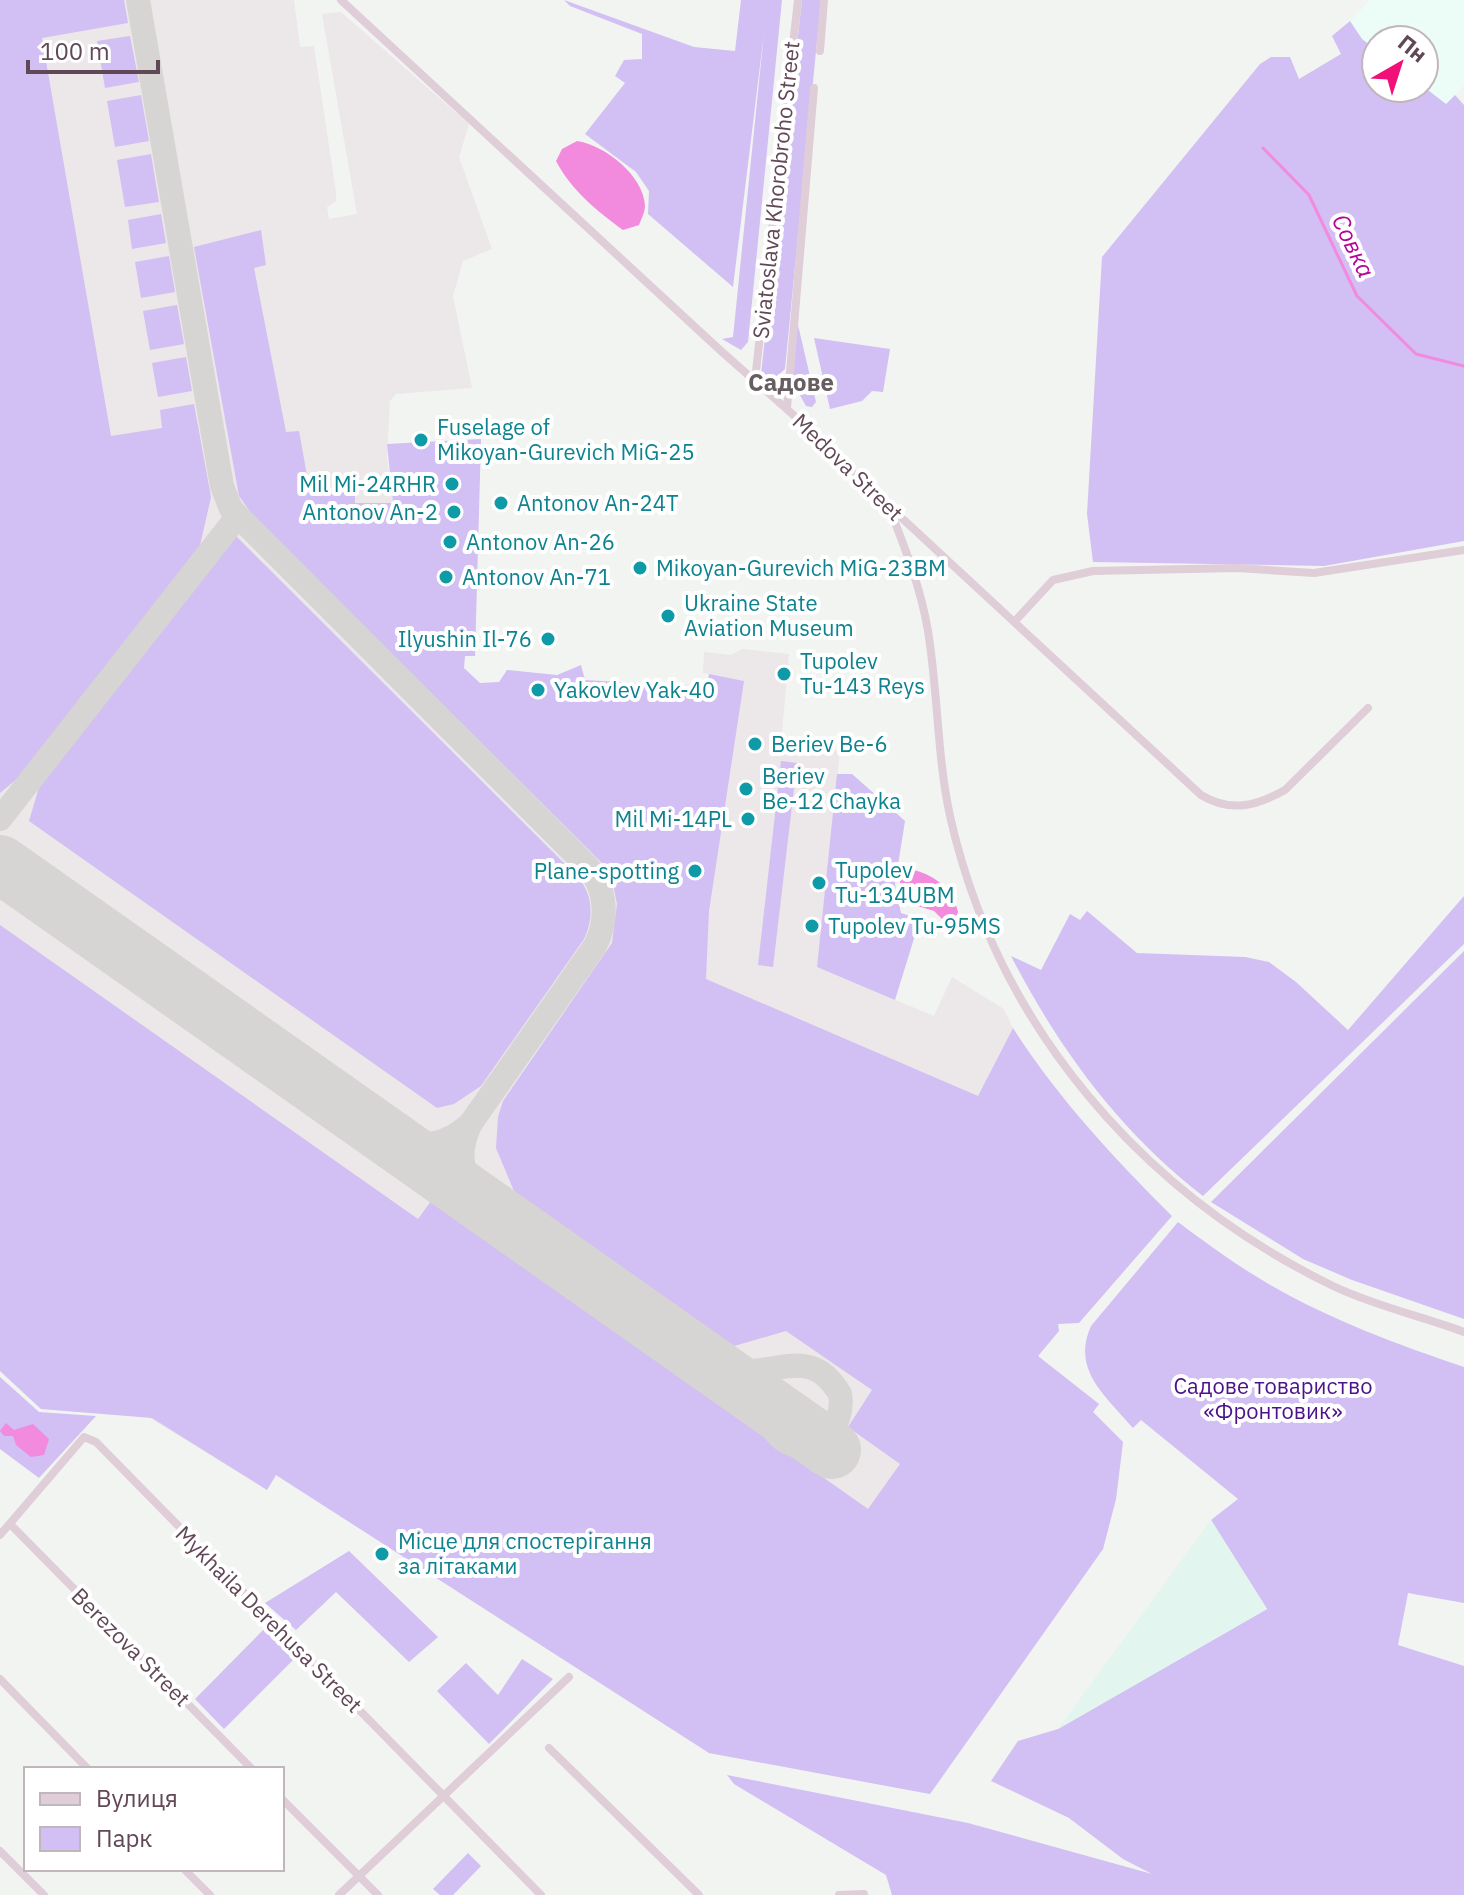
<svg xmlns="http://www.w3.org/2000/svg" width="1464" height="1895" viewBox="0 0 1464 1895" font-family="'IBM Plex Sans',sans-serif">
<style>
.commercial{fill:#ecfdf8}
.airport{fill:#ece7e9}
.green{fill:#d2bff3}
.sand{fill:#e3f5ef}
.water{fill:#f28ade}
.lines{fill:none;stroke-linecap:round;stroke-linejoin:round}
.stream{stroke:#f28ade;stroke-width:3}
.taxiway{stroke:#d7d4d4;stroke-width:24}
.runway{stroke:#d7d4d4;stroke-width:58}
.street{stroke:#dfcdd7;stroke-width:8}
.culture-dot{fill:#0f9aa8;stroke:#fff;stroke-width:3}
.labels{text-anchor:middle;stroke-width:8;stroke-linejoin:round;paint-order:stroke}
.street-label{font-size:22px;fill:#614856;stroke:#fff}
.culture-label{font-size:22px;fill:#0d838f;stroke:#fff;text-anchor:start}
.park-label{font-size:22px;fill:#4b1289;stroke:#fff}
.water-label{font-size:24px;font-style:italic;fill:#b80496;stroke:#fff}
.neighbourhood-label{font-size:24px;font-weight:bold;fill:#675e62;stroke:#fff}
</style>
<rect width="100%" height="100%" fill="#f2f4f2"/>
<polygon class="commercial" points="1370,0 1464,0 1464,85 1447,105 1424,87 1424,40 1376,40 1376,50 1362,39 1350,21"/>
<polygon class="airport" points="0,0 294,0 300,47 314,46 336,193 336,201 327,207 329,219 357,214 322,14 341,12 469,124 459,157 492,249 463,261 453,296 472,388 396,394 390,401 387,457 393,503 393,599 549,758 744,681 703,673 704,652 731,655 742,649 789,654 781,743 840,751 817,967 934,1016 952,977 1004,1009 1013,1028 978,1096 995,1275 1059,1326 1038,1357 1099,1404 1093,1412 1123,1442 1116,1499 1103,1549 930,1794 709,1753 276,1475 267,1490 148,1417 41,1409 0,1371"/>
<g class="green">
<polygon points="0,0 124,0 128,23 42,38 111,436 162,428 160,410 194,404 211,497 199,550 24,773 0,793"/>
<polygon points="564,0 694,47 735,51 741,0 782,0 748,342 741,350 722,339 733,337 764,33 733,287 648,214 649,191 636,172 585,134 625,83 615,76 624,60 642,59 642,34 570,6"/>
<polygon points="802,0 821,0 785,369 775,378 761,374"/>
<polygon points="1350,21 1362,39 1376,50 1376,88 1424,87 1446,104 1455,95 1464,105 1464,541 1324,566 1093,562 1087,514 1102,257 1260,64 1271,57 1290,57 1299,79 1341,54 1332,36"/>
<polygon points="130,36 139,82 105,88 97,41"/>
<polygon points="141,95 149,141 115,147 107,101"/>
<polygon points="151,154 159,202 125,207 117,160"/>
<polygon points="161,214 166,243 132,249 128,220"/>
<path d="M 261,230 L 266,265 L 254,268 L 286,432 L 299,431 L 310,492 L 355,485 L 355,503 L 393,503 L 387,444 L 481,439 L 475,656 L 465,656 L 464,668 L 480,683 L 499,682 L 507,670 L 557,675 L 581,665 L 585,680 L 707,687 L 709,674 L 744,681 L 709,911 L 706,979 L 978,1096 L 1013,1028 C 1058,1098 1113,1157 1172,1216 L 1079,1323 L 1058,1324 L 1059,1331 L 1038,1356 L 1099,1404 L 1093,1412 L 1123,1442 L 1116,1499 L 1103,1549 L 930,1794 L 709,1753 L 276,1475 L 267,1490 L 152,1418 L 41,1409 L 0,1371 L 0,925 L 418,1219 L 431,1201 L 868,1509 L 900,1464 L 848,1427 L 872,1390 L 786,1331 L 734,1346 L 514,1191 L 496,1148 L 498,1117 L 503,1101 L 612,943 L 617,904 L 612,879 L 601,862 L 254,517 L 239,496 L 194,247 Z"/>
<polygon points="169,256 175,292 141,298 135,262"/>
<polygon points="799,288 798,325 816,402 812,407 806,406 791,379"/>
<polygon points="177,305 184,344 150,350 143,311"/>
<polygon points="814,338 890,349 883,392 872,391 862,401 830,409"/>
<polygon points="186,357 192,391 158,397 152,363"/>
<path d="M 235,535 L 578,877 C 593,895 594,918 584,939 L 481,1086 L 454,1104 L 437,1108 L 29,821 L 40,784 Z"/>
<polygon points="781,761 797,763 773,967 758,965"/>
<polygon points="837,774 852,774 905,821 895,884 901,913 920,919 895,1000 817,967"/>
<path d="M 1464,896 L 1464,944 L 1203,1196 C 1120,1132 1059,1049 1011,956 L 1041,970 L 1070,914 L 1080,920 L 1087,911 L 1137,953 L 1245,957 L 1269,962 L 1296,982 L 1348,1030 Z"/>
<polygon points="1464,951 1464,1319 1352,1280 1303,1259 1211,1202"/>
<path d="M 1178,1222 C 1201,1239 1225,1257 1249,1272 C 1315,1314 1390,1342 1464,1367 L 1464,1603 L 1408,1593 L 1398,1645 L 1464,1666 L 1464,1895 L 892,1895 L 886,1875 L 734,1784 L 727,1775 L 968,1823 L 1152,1874 L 1123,1859 L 1069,1818 L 991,1781 L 1018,1741 L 1058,1729 L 1267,1609 L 1211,1520 L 1238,1499 L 1141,1420 L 1133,1428 C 1106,1396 1071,1370 1091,1326 Z"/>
<polygon points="0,1377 39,1412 96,1416 39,1478 0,1449"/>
<polygon points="349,1551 438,1637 409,1662 336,1592 296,1630 265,1603"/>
<polygon points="265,1628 295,1658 224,1729 195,1699"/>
<polygon points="522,1659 553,1679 489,1744 437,1691 466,1663 498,1695"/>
<polygon points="468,1853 481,1866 453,1895 440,1895 433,1889"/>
</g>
<polygon class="sand" points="1211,1520 1267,1609 1058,1729"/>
<g class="water">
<path d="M 577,141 C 605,145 644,176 645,206 C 645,212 641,220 639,225 L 623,230 C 597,211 571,190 556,161 L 562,149 Z"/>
<path d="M 909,869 C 932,873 953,888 958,912 L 952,929 L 934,911 L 911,904 L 900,895 L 900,880 Z"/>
<polygon points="6,1423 14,1430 33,1424 49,1439 44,1455 31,1457 16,1445 13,1436 4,1436 0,1431"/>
</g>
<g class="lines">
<polyline class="stream" points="1263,148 1309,195 1357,296 1416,354 1464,366"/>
<g class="taxiway">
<path d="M 138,0 L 222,486 L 231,509 L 588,867 C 607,890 608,921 595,946 L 471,1123 C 451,1163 468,1191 500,1216"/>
<polyline points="0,819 237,517"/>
<path d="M 385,1135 C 417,1150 445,1148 471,1123"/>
<path d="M 706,1361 C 717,1366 729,1371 742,1371 C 782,1373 812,1347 840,1394 C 846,1426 815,1463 782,1439 C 767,1427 762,1406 750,1392"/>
</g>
<polyline class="runway" points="0,864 832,1450"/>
<g class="street">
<path d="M 341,0 L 721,351 L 833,450 L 851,471 L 1201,795 C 1231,813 1256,806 1285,790 L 1368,708"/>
<polyline points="820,51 824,0"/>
<polyline points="755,380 798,0"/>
<polyline points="787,408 814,88"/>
<path d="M 890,510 C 906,550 921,589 928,631 C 938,692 937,756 950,816 C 997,1026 1142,1193 1333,1286 C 1375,1306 1421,1316 1464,1332"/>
<polyline points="1015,621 1053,580 1093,571 1237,568 1314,573 1464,550"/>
<polyline points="10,1524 252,1769"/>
<polyline points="0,1535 84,1437 96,1442 541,1895"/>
<polyline points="0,1679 88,1769"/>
<polyline points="549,1748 699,1895"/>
<polyline points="282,1799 378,1895"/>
<polyline points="0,1851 44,1895"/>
<polyline points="184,1869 210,1895"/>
<polyline points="339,1895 569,1677"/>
<polyline points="839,1895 864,1894"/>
</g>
</g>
<g class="culture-dot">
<circle cx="421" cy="440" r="8"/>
<circle cx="452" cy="484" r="8"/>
<circle cx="501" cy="503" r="8"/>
<circle cx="454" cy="512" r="8"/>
<circle cx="450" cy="542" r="8"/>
<circle cx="640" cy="568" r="8"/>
<circle cx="446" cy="577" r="8"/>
<circle cx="668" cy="616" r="8"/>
<circle cx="548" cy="639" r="8"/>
<circle cx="784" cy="674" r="8"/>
<circle cx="538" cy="690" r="8"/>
<circle cx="755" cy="744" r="8"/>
<circle cx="746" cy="789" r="8"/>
<circle cx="748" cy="819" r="8"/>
<circle cx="695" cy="871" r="8"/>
<circle cx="819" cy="883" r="8"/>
<circle cx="812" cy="926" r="8"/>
<circle cx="382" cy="1554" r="8"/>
</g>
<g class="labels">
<g class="street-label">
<text transform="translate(776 190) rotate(-84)" y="8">Sviatoslava Khorobroho Street</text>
<text transform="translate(848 467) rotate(44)" y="8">Medova Street</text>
<text transform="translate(269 1619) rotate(45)" y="8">Mykhaila Derehusa Street</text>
<text transform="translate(131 1647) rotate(45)" y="8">Berezova Street</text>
</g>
<g class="culture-label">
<text x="437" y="435">Fuselage of<tspan x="437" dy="25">Mikoyan-Gurevich MiG-25</tspan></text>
<text x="436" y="492" text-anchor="end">Mil Mi-24RHR</text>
<text x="517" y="511">Antonov An-24T</text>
<text x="438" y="520" text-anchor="end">Antonov An-2</text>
<text x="466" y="550">Antonov An-26</text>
<text x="656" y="576">Mikoyan-Gurevich MiG-23BM</text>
<text x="462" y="585">Antonov An-71</text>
<text x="684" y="611">Ukraine State<tspan x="684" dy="25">Aviation Museum</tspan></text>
<text x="532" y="647" text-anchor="end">Ilyushin Il-76</text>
<text x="800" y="669">Tupolev<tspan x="800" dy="25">Tu-143 Reys</tspan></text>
<text x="554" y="698">Yakovlev Yak-40</text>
<text x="771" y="752">Beriev Be-6</text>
<text x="762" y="784">Beriev<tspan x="762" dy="25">Be-12 Chayka</tspan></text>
<text x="732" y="827" text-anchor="end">Mil Mi-14PL</text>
<text x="835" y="878">Tupolev<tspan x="835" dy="25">Tu-134UBM</tspan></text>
<text x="679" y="879" text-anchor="end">Plane-spotting</text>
<text x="828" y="934">Tupolev Tu-95MS</text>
<text x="398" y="1549">Місце для спостерігання<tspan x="398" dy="25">за літаками</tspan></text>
</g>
<g class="park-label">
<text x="1273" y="1394">Садове товариство<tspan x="1273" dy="25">«Фронтовик»</tspan></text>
</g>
<g class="water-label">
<text transform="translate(1353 246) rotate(64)" y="8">Совка</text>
</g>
<g class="neighbourhood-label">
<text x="791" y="391">Садове</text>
</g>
</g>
<rect x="24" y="1767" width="260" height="104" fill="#ffffff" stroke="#c0b6bb" stroke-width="2"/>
<rect x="40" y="1793" width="40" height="12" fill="#dfcdd7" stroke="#c0b6bb" stroke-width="2"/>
<text x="96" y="1807" font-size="24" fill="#614856">Вулиця</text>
<rect x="40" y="1827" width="40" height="24" fill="#d2bff3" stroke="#c0b6bb" stroke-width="2"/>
<text x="96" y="1847" font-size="24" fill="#614856">Парк</text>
<g transform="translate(1400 64) rotate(39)"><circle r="38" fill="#ffffff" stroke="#c0b6bb" stroke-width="2"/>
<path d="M0-6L14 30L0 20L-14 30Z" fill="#f01077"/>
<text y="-12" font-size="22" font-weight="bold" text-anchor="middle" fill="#614856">Пн</text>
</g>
<path d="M28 60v12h130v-12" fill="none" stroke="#614856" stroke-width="4"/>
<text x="40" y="60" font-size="24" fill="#614856" stroke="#ffffff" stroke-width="6" paint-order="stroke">100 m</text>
</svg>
